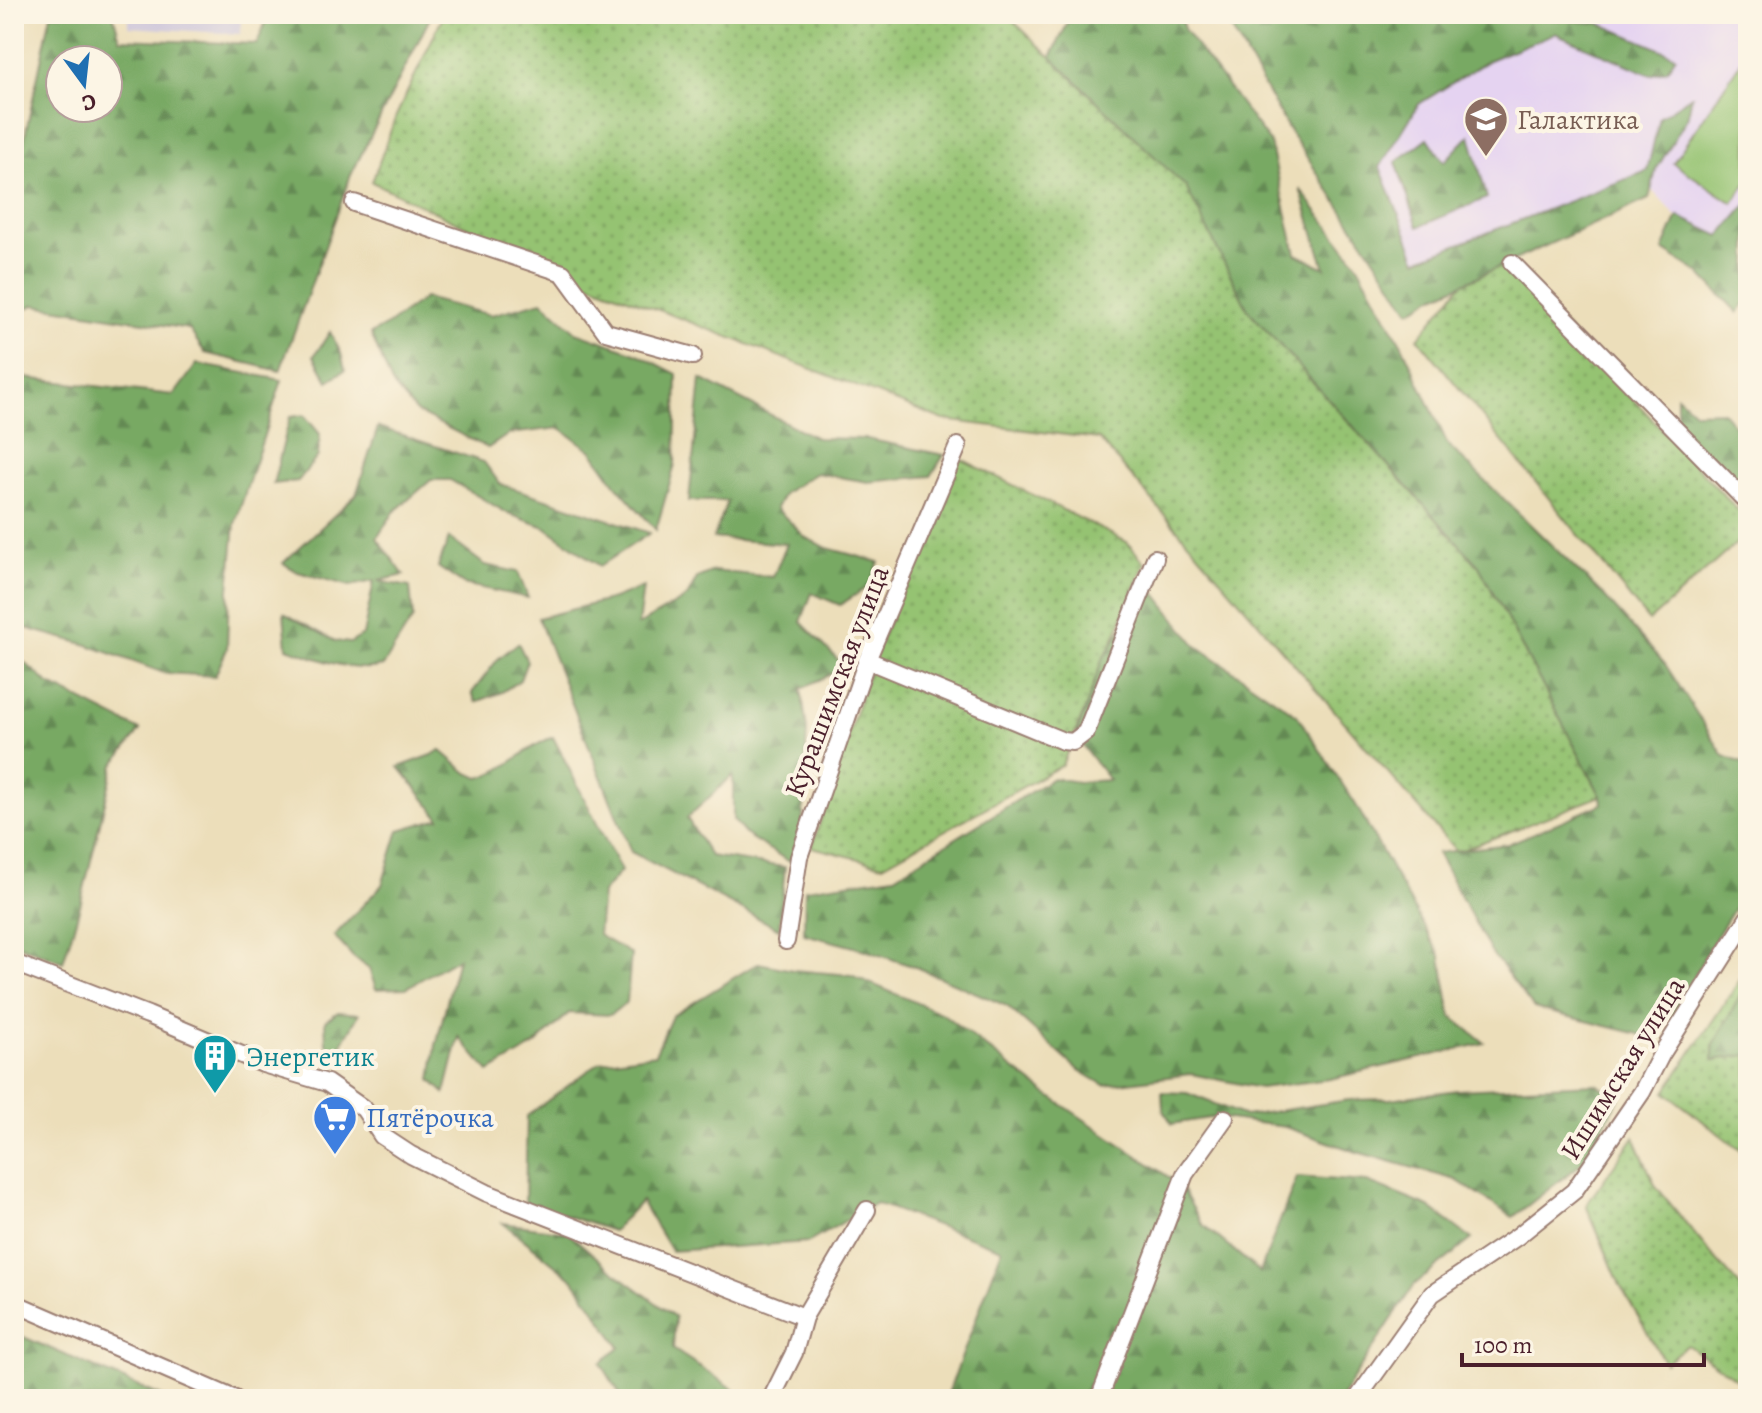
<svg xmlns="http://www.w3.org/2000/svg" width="1762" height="1413" viewBox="0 0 1762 1413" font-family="Alegreya,serif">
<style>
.built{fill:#e5d3f1}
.industrial{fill:#c7c0d9}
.grass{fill:url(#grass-dots);stroke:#70714e;stroke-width:2}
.forest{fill:url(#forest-firs);stroke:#616448;stroke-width:2;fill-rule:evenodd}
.park{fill:#95c372;stroke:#70714e;stroke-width:2}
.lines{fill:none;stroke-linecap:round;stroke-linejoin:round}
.street-casing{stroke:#9b7e72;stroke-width:20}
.street{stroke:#fff;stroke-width:16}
.labels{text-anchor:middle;stroke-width:8;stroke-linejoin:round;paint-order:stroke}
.education-label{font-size:28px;fill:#785e54;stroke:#fcf5e5;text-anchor:start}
.street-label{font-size:28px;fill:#4a1f2b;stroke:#fcf5e5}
.culture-label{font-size:28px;fill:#0d838f;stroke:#fcf5e5;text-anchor:start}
.shop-label{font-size:28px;fill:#366cbe;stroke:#fcf5e5;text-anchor:start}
</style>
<defs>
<pattern id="grass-dots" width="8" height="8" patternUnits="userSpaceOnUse" patternTransform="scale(2)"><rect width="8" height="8" fill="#95c372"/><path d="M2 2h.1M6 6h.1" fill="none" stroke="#7c9e5e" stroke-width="1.8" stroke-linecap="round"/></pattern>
<pattern id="forest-firs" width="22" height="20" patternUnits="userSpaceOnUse" patternTransform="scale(2)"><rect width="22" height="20" fill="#78a964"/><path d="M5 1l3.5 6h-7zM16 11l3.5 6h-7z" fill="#648953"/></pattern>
</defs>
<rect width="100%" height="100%" fill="#fcf5e5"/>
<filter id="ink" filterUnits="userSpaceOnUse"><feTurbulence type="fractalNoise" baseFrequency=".0125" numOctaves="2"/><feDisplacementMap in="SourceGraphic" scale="16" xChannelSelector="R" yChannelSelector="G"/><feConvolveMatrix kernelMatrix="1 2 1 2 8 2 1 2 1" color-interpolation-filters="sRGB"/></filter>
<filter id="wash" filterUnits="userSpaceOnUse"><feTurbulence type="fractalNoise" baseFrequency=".006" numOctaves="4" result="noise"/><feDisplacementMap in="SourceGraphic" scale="32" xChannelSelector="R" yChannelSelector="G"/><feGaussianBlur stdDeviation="1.8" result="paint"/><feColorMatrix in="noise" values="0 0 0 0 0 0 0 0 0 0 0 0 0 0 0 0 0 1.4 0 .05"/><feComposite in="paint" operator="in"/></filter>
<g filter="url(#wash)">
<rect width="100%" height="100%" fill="#ecdeba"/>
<polygon class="built" points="1543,14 1748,14 1748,228 1732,253 1683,224 1639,176 1412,280 1308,140"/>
<polygon class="industrial" points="129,14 241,20 240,34 128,27"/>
<g class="grass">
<polygon points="444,14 1006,14 1187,187 1248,310 1479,566 1601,796 1457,852 1099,439 944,420 563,273 372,182 396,116"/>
<polygon points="1491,248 1748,521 1748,533 1649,621 1418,338"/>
<polygon points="959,458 1127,542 1145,563 1062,765 883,865 812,847 874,656"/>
<polygon points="1748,968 1748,1156 1665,1092"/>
<polygon points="1634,1137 1655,1185 1710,1253 1748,1295 1748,1387 1687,1345 1665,1363 1620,1285 1586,1205"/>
</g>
<g class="forest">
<path d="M 51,14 L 113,14 L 120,39 L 257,44 L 266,21 L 288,19 L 284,14 L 432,14 L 351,175 L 280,371 L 205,353 L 189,329 L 34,305 L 14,314 L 14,187 ZM 60,60 L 108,60 L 108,108 L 60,108 Z"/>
<polygon points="1072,14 1180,14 1184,29 1270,143 1296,254 1325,268 1300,189 1356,262 1402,345 1448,445 1602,594 1665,664 1724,756 1748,765 1748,887 1707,952 1674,1015 1642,1035 1534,1008 1491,952 1437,853 1508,844 1602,804 1601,796 1479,566 1248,310 1186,187 1051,57"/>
<polygon points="1223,14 1530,14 1539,18 1599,23 1676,56 1667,70 1651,75 1555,33 1489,60 1419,104 1380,167 1417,260 1647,171 1660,117 1692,96 1688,116 1656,170 1649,199 1435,296 1410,311 1290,132"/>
<polygon points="1470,135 1487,198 1418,227 1396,162 1428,138 1444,162"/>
<polygon points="1748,203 1748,300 1738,313 1699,273 1663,250 1678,216 1720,236"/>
<polygon points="424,298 491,315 542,301 576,332 638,354 677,374 675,465 656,530 616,485 592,451 560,428 509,434 488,448 416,412 392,384 371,334 389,324"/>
<polygon points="330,332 341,353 345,370 328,381 314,356"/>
<polygon points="14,362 25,378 174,395 197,364 282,380 235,524 229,590 227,649 215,676 164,673 88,645 14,625"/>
<polygon points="701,379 816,438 867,439 944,455 931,476 868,482 816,473 784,493 776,508 806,538 827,548 879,562 869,586 840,605 812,593 801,622 845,667 801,689 807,729 802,834 790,862 746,835 733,820 733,775 687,818 710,856 785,867 779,929 631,852 538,618 613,599 643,587 638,625 687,597 697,578 713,571 773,577 787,544 713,538 728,501 689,501"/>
<polygon points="1677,396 1695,412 1722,411 1748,441 1748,513 1677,427"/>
<polygon points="304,415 320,434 318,456 298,481 273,484 290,417"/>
<path d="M 378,427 L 484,462 L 500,484 L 650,533 L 600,566 L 545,527 L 509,514 L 450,480 L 431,480 L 394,512 L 377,538 L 404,575 L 378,581 L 410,587 L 413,618 L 383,666 C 353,674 316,658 287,648 L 284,613 L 335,641 L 350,643 L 363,635 L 374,581 L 350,586 L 298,572 L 283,563 L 356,495 Z"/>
<polygon points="449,538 485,565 518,572 528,598 463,584 438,567"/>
<polygon points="1149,585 1197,646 1297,715 1356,805 1441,957 1451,1016 1485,1043 1330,1079 1260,1088 1191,1074 1104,1085 1077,1069 1007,1006 918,968 862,949 804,934 805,889 895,876 1053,778 1078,782 1109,780 1078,740 1078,730 1102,660"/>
<polygon points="518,643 527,661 520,680 502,692 476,702 472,693 498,659"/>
<polygon points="14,660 25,663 49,684 140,730 114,765 79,910 63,962 14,943"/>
<path d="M 553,737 L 621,871 L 602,893 L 598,935 L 631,954 L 627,1002 L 610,1015 L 569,1013 L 534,1046 L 489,1072 L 459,1037 L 445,1093 L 431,1080 L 436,1045 L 458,958 L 406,988 L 376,989 L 369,969 L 353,957 L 334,936 L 382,885 L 399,830 L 440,818 L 399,767 L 432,755 L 440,750 L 466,772 L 479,778 C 507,771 524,748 553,737 Z"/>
<polygon points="758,963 793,970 851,975 943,1014 1045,1093 1179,1184 1202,1224 1260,1272 1297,1177 1367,1182 1429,1207 1472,1239 1414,1285 1340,1399 946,1399 1002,1249 876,1203 809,1242 671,1251 641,1201 613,1231 525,1202 527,1116 600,1062 655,1054 672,1016"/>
<polygon points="1748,987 1748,1055 1713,1060 1713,1046 1741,994"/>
<polygon points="338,1012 359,1014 337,1053 326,1044 325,1021"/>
<polygon points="1595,1084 1620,1097 1581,1164 1513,1217 1456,1180 1357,1152 1285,1127 1216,1117 1172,1124 1163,1109 1162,1092 1187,1093 1245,1116 1349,1100 1390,1099 1458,1090"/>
<polygon points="503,1223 567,1232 609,1268 675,1317 673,1349 734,1389 734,1399 623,1399 601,1363 620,1347 574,1280"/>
<polygon points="14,1333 168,1399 14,1399"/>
</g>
<polygon class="park" points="1748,51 1748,180 1733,203 1673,163"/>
</g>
<g filter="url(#ink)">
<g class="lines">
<g class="street-casing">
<g id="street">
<polyline points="354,203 563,273 606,332 693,356"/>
<polyline points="1512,263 1748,503"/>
<polyline points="867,660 1063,741 1073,742 1086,732 1155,558"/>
<polyline points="786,941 799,857 867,660 958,446"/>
<polyline points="14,963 148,1015 263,1064 327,1083 364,1109 382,1136 411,1155 487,1193 804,1317"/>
<polyline points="14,1303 235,1399"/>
<polyline points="771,1399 794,1353 804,1317 867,1210"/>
<polyline points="1099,1399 1185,1174 1225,1118"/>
<polyline points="1357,1399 1432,1294 1518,1236 1574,1191 1642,1092 1661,1055 1748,918"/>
</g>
</g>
<use href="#street" class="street"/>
</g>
</g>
<defs>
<g id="school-pin" transform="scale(2.3)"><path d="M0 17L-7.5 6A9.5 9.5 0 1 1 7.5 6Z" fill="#8d6e63" stroke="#fcf5e5"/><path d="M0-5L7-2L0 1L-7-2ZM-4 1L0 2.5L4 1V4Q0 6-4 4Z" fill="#fff"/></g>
<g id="building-pin" transform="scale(2.3)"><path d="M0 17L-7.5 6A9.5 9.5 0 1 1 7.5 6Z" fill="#0f9aa8" stroke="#fcf5e5"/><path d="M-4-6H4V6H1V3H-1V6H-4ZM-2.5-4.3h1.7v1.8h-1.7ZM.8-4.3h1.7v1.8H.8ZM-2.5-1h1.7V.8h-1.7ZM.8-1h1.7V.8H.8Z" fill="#fff"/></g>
<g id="supermarket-pin" transform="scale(2.3)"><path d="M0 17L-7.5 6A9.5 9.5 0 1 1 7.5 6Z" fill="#3f7fe0" stroke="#fcf5e5"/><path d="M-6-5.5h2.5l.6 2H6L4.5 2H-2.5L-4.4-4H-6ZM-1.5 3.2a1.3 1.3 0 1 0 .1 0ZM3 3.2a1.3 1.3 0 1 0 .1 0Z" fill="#fff"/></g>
</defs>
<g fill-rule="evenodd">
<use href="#school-pin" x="1486" y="119"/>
<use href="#building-pin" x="215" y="1056"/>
<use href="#supermarket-pin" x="335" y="1117"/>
</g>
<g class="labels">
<g class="education-label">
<text x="1517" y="129">Галактика</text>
</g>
<g class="street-label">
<text transform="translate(836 681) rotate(-69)" y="10">Курашимская улица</text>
<text transform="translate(1622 1068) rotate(-58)" y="10">Ишимская улица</text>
</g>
<g class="culture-label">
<text x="246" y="1066">Энергетик</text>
</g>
<g class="shop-label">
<text x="366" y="1127">Пятёрочка</text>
</g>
</g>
<rect width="1762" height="1413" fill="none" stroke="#fcf5e5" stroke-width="48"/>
<g transform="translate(84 84) rotate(165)"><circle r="38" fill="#fcf5e5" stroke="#b59f9b" stroke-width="2"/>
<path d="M0-6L14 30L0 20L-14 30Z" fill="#1f6fb2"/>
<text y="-12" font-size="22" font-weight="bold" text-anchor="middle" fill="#4a1f2b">С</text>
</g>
<path d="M1462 1353v12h242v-12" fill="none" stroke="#4a1f2b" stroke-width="4"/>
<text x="1474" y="1353" font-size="24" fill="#4a1f2b" stroke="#fcf5e5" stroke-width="6" paint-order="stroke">100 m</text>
</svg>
